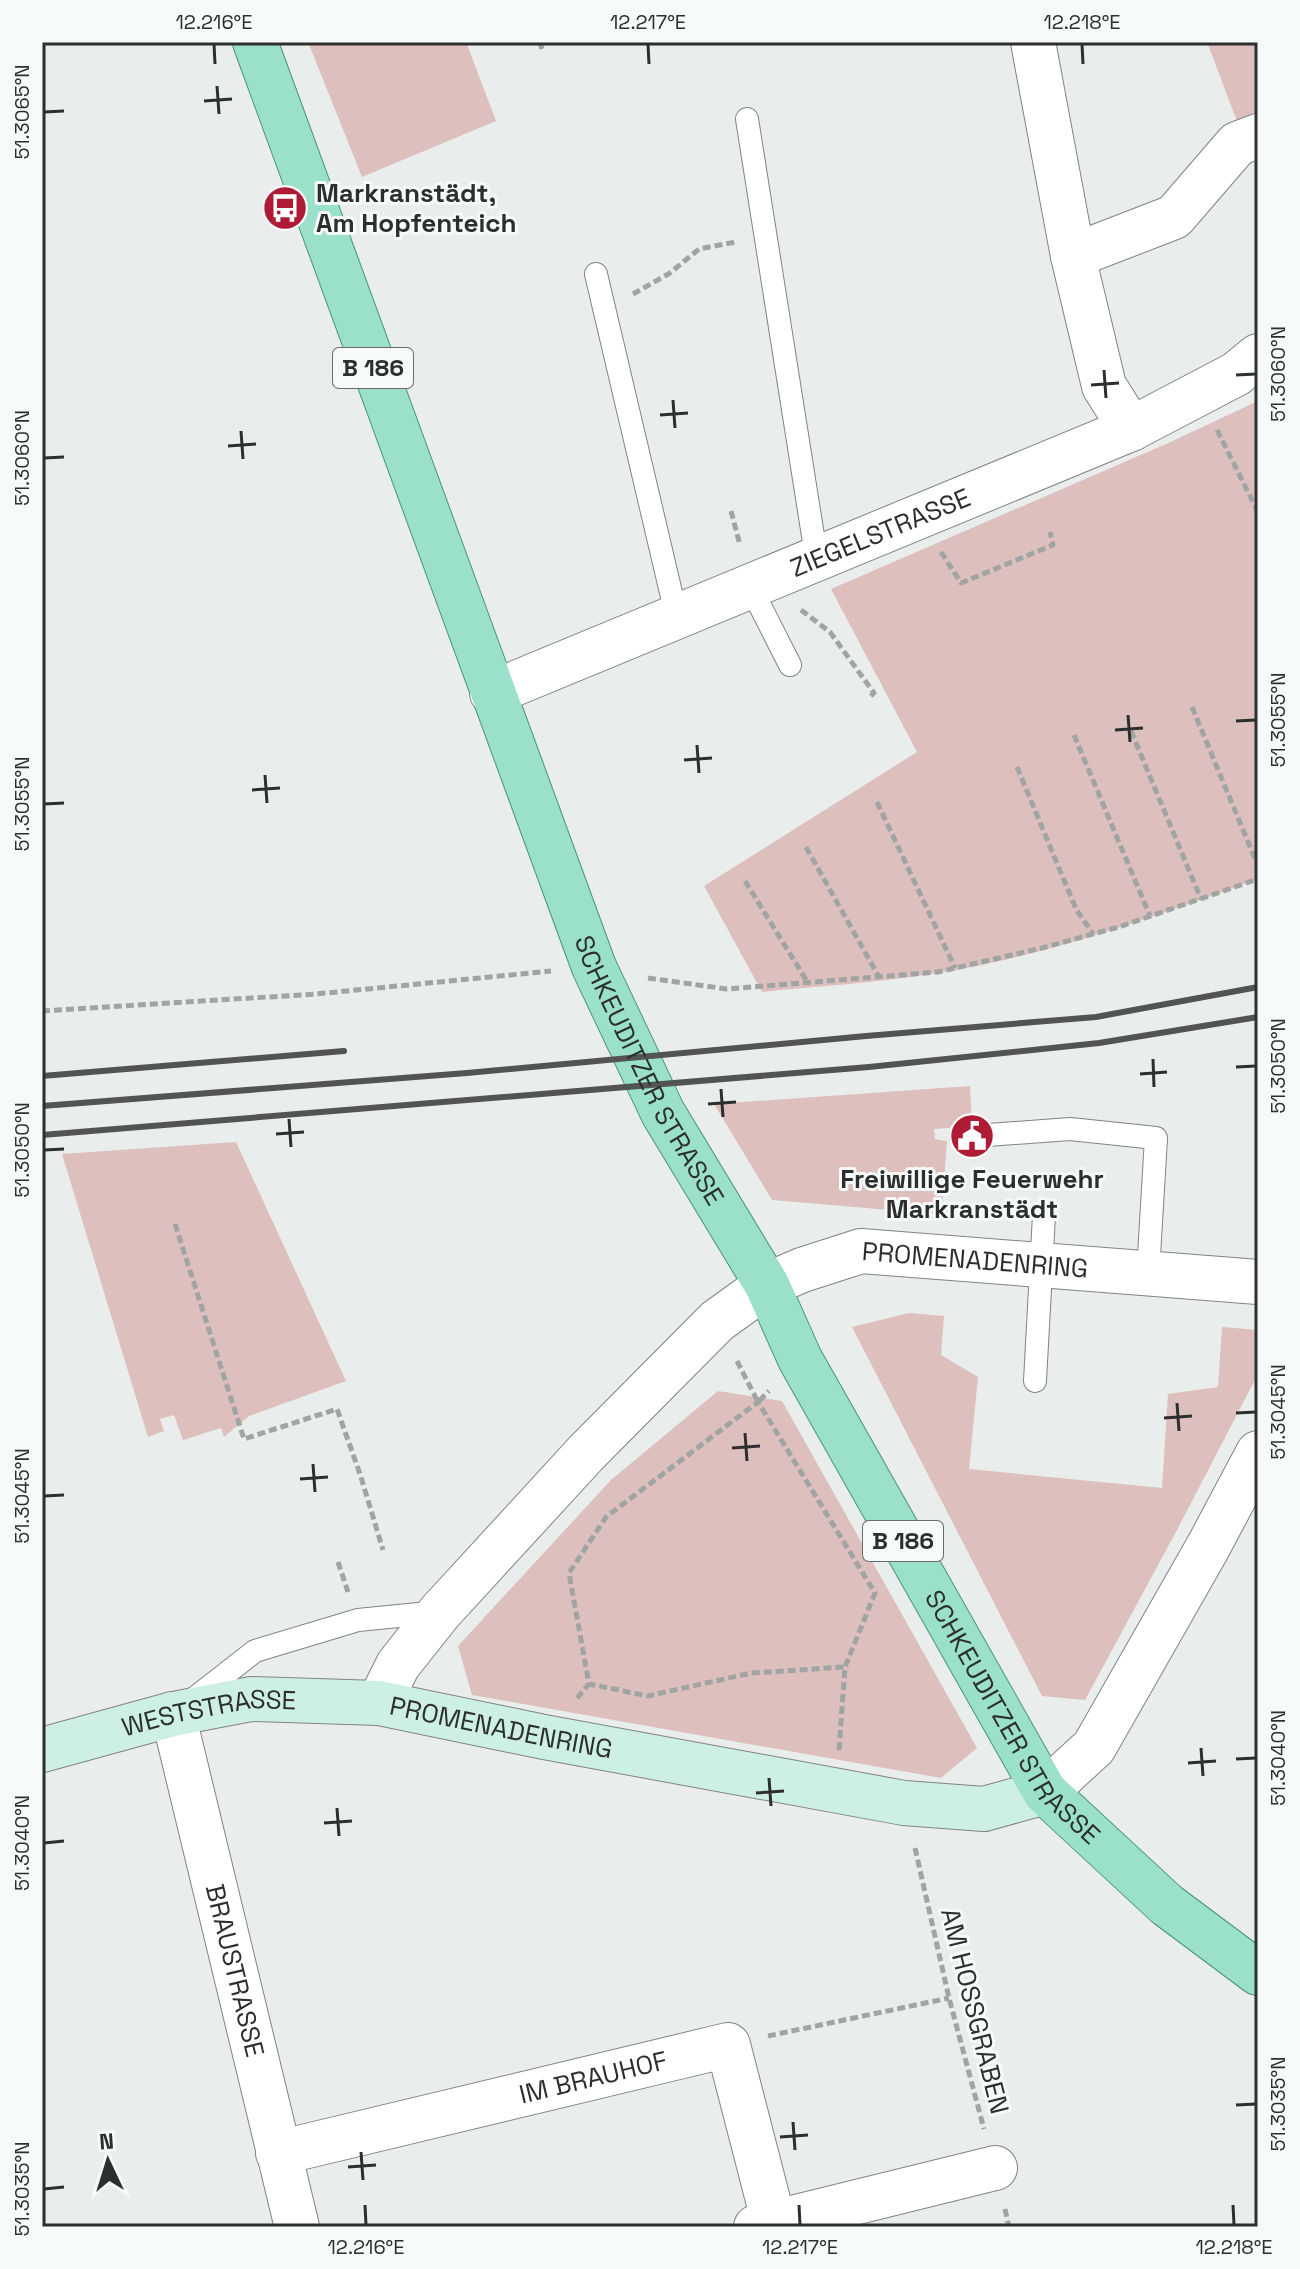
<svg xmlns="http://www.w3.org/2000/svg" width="1300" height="2269" viewBox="0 0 1300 2269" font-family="'Space Grotesk',sans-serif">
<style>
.green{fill:#ddbfbe}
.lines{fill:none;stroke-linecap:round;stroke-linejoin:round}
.lane-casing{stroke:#808482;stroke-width:24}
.street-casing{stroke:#808482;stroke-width:46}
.secondary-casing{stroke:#808482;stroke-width:46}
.primary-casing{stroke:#48947c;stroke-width:46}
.path{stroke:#a0a4a2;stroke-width:5;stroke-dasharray:8 4;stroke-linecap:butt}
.lane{stroke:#fff;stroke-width:22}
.street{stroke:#fff;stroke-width:44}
.secondary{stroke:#cdefe4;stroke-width:44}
.primary{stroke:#9ae0ca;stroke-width:44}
.rail{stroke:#515453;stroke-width:6}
.ticks{fill:none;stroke:#2d2f2e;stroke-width:3}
.labels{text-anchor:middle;stroke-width:6;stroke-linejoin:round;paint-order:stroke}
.shield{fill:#f6faf8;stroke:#696c6b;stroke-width:2}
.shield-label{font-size:24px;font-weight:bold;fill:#2d2f2e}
.poi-label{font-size:26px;font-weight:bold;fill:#2d2f2e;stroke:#f6faf8;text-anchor:start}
.street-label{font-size:26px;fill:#2d2f2e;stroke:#f6faf8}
.neatline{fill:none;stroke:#2d2f2e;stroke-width:3}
.ticks-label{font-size:20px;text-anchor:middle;fill:#2d2f2e}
</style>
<rect width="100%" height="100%" fill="#e9edeb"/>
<g class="green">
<polygon points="308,42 466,42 496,121 362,177"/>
<polygon points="1207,42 1258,42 1258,116 1238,124"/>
<path d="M 1258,401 L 1258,879 C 1151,918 1044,957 931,974 C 875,983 818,986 762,992 L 704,886 L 917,752 L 831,589 L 1166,444 Z"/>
<polygon points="970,1086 972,1126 934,1129 935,1139 947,1141 942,1205 960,1216 772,1200 714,1104"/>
<polygon points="236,1142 346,1381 249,1416 224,1437 221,1428 183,1440 174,1415 160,1419 164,1431 148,1437 62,1154"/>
<polygon points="909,1313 944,1316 941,1355 978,1377 969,1469 1162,1488 1168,1394 1218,1387 1222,1327 1258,1330 1258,1374 1177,1530 1085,1700 1042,1696 852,1327"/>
<polygon points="718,1391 782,1401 977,1748 941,1778 472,1695 458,1646 611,1480"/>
</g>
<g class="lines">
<g class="lane-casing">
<g id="lane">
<polyline points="747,119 817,561"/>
<polyline points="596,274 677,618"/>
<polyline points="751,588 790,665"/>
<polyline points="961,1137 1070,1129 1156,1138 1148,1273"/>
<polyline points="1035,1381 1044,1215"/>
<polyline points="191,1701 255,1651 358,1620 439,1612"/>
</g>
</g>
<g class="street-casing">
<g id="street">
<polyline points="1033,42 1073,256 1104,386 1131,429"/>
<polyline points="1073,256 1174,217 1237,144 1258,136"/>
<path id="s1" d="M 492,693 L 1131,429 L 1236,374 L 1258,356"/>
<path id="s2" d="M 379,1703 L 398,1665 L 440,1612 L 586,1453 L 717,1321 L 767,1285 L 802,1270 L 861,1251 L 1258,1282"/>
<path id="s3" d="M 173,1714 L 297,2227"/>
<polyline points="1045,1792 1094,1747 1208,1547 1258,1453"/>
<path id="s4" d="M 278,2153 L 728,2045 L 775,2227"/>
<polyline points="756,2227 995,2168"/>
</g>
</g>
<g class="secondary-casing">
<g id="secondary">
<path id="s5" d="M 42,1750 L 173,1714 L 251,1699 L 379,1703 L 544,1737 L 904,1803 L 984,1809 L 1045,1792"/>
</g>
</g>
<g class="primary-casing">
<g id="primary">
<path id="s6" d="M 255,42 L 594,967 L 663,1113 L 767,1285 L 800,1359 L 1045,1792 L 1167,1905 L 1258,1973"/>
</g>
</g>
<g class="path">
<polyline points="540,42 542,49"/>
<polyline points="633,294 670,273 699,249 736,242"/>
<polyline points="1217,430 1258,512"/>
<polyline points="731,511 740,545"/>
<polyline points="941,552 961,583 1053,545 1050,532"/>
<polyline points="801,610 830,632 874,693 868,698"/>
<polyline points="1192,707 1258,866"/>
<polyline points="1131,731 1201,899"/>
<polyline points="1074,735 1150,916"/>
<polyline points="1017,767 1076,909 1093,934"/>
<polyline points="877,802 955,968"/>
<polyline points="806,847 879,977"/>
<polyline points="745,881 808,983"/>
<polyline points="648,978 727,989 938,972 1042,948 1119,927 1258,879"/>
<polyline points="42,1011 316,994 551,971"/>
<polyline points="175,1224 244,1439 337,1409 360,1474 383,1550"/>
<polyline points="737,1361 758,1402 769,1391"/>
<polyline points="338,1562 348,1592"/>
<polyline points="577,1698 589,1684"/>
<polyline points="839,1750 845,1667 875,1593 758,1402 606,1517 569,1573 589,1684 648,1696 751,1673 845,1667"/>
<polyline points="915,1848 949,1998 984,2129"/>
<polyline points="768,2036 949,1998"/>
<polyline points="1005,2209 1009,2227"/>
</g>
<use href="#lane" class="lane"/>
<use href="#street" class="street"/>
<use href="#secondary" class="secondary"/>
<use href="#primary" class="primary"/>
<g class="rail">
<polyline points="42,1076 344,1051"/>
<polyline points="42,1106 467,1073 866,1036 1096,1017 1258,987"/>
<polyline points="42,1135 869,1067 1099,1043 1258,1017"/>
</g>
</g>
<path class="ticks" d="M 214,44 L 215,64M 648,44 L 649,64M 1082,44 L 1083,64M 217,86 L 219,114M 204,101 L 232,99M 44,112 L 64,111M 1104,370 L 1106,398M 1236,375 L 1256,374M 1091,385 L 1119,383M 673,400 L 675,428M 660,415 L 688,413M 241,431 L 243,459M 228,446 L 256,444M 44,458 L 64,457M 1128,715 L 1130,742M 1236,721 L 1256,720M 1115,730 L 1143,728M 697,745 L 699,773M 684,760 L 712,758M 265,775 L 267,803M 252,790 L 280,788M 44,804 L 64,803M 1153,1059 L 1154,1087M 1236,1067 L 1256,1066M 1140,1074 L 1167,1072M 721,1089 L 723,1117M 708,1104 L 736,1102M 289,1119 L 291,1147M 276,1134 L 304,1132M 44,1150 L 64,1149M 1177,1403 L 1179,1431M 1236,1413 L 1256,1412M 1164,1418 L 1192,1416M 745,1433 L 747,1461M 732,1448 L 760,1446M 313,1464 L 315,1492M 300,1479 L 328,1477M 44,1496 L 64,1495M 1201,1748 L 1203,1776M 1236,1759 L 1256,1758M 1188,1763 L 1216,1761M 769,1778 L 771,1806M 756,1793 L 784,1791M 337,1808 L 339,1836M 324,1823 L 352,1821M 44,1843 L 64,1841M 1236,2105 L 1256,2104M 793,2122 L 795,2150M 780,2137 L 808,2135M 361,2152 L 363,2180M 348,2167 L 376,2165M 44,2189 L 64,2187M 365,2205 L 366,2225M 799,2205 L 800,2225M 1233,2205 L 1234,2225"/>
<defs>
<g id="bus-disc" transform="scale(2.3)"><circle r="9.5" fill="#af1b34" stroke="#f6faf8"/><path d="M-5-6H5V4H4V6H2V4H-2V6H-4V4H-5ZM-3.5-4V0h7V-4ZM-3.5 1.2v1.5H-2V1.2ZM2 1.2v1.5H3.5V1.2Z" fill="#fff"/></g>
<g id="civic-disc" transform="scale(2.3)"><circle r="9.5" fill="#af1b34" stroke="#f6faf8"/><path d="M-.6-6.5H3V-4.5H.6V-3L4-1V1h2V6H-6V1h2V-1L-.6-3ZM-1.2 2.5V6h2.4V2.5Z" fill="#fff"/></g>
</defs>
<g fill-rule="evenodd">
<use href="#bus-disc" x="285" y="208"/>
<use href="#civic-disc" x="972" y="1136"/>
</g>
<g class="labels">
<g class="shield">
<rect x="333" y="348" width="80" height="40" rx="6"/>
<rect x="863" y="1521" width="80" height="40" rx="6"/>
</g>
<g class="shield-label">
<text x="373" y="376">B 186</text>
<text x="903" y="1549">B 186</text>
</g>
<g class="poi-label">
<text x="316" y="202">Markranstädt,<tspan x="316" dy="30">Am Hopfenteich</tspan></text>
<text x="972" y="1188" text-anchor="middle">Freiwillige Feuerwehr<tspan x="972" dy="30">Markranstädt</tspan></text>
</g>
<g class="street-label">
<text dy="9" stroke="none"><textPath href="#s1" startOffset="420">ZIEGELSTRASSE</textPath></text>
<text dy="9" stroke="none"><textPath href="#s6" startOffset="1102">SCHKEUDITZER STRASSE</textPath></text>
<text dy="9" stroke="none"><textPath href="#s2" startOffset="788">PROMENADENRING</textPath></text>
<text dy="9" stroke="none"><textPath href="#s6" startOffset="1846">SCHKEUDITZER STRASSE</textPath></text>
<text dy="9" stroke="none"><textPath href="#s5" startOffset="172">WESTSTRASSE</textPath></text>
<text dy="9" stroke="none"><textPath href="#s5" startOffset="468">PROMENADENRING</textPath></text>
<text dy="9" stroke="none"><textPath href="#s3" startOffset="264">BRAUSTRASSE</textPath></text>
<text transform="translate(975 2011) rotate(76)" y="9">AM HOSSGRABEN</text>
<text dy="9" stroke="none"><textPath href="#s4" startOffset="324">IM BRAUHOF</textPath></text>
</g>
</g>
<rect width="1300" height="2269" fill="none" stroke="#f6faf8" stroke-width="88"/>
<g transform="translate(108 2161) rotate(356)" stroke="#f6faf8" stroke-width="6" paint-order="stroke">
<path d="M0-6L14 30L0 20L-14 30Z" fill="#2d2f2e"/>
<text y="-12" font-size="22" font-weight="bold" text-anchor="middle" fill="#2d2f2e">N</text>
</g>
<rect x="44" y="44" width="1212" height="2181" class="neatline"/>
<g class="ticks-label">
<text x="214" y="29">12.216°E</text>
<text x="648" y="29">12.217°E</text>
<text x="1082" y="29">12.218°E</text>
<text transform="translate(22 112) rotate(-90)" y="7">51.3065°N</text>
<text transform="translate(1278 374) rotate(-90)" y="7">51.3060°N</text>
<text transform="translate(22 458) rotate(-90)" y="7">51.3060°N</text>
<text transform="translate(1278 720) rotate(-90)" y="7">51.3055°N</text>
<text transform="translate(22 804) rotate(-90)" y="7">51.3055°N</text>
<text transform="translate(1278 1066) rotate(-90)" y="7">51.3050°N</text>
<text transform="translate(22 1150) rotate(-90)" y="7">51.3050°N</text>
<text transform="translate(1278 1412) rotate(-90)" y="7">51.3045°N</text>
<text transform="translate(22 1496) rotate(-90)" y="7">51.3045°N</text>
<text transform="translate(1278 1758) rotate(-90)" y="7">51.3040°N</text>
<text transform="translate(22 1843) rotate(-90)" y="7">51.3040°N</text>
<text transform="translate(1278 2104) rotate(-90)" y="7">51.3035°N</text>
<text transform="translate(22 2189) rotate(-90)" y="7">51.3035°N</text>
<text x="366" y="2254">12.216°E</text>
<text x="800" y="2254">12.217°E</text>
<text x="1234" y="2254">12.218°E</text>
</g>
</svg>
